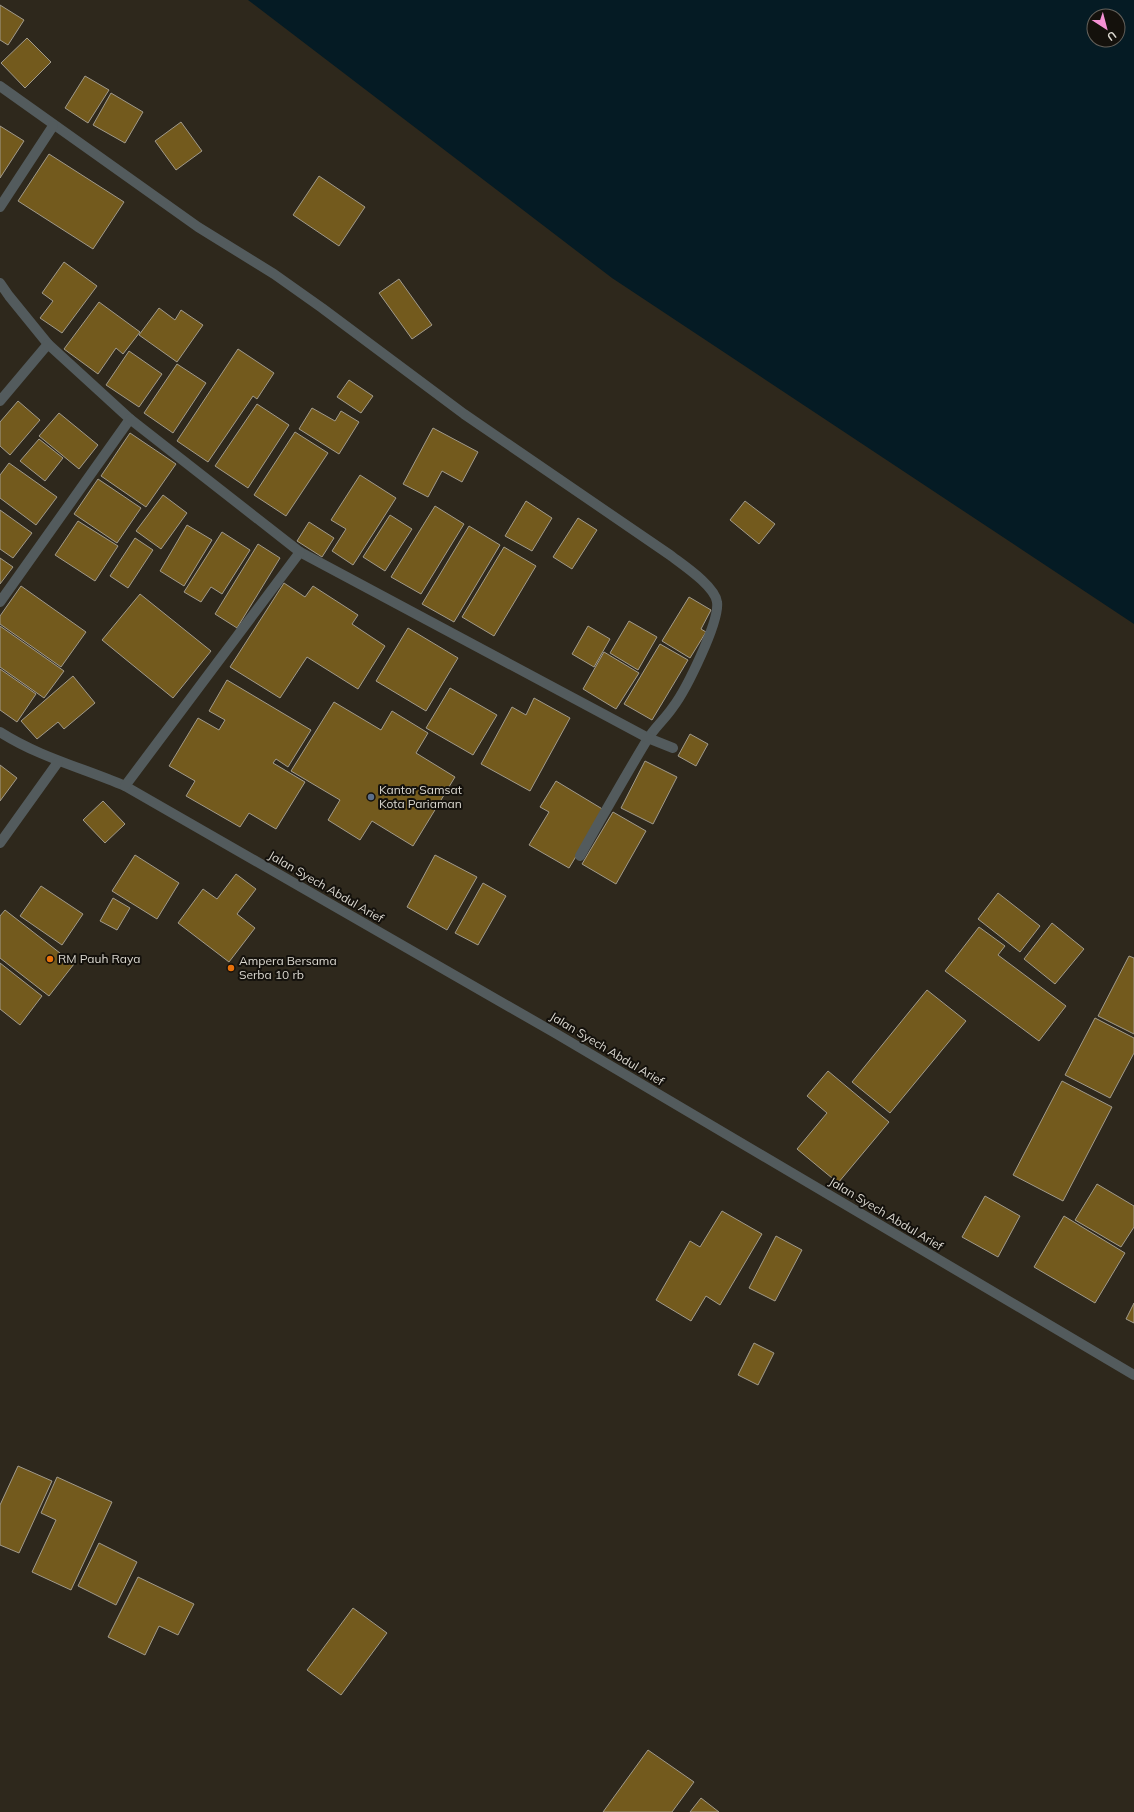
<svg xmlns="http://www.w3.org/2000/svg" width="1134" height="1812" viewBox="0 0 1134 1812" font-family="Mulish,sans-serif">
<style>
.water{fill:#051b24;fill-rule:evenodd}
.building{fill:#735a1d;stroke:#a19a8b}
.lines{fill:none;stroke-linecap:round;stroke-linejoin:round}
.minor{stroke:#535b5d;stroke-width:10}
.service-dot{fill:#5c6f8a;stroke:#14110c;stroke-width:1.5}
.food-dot{fill:#e8710a;stroke:#14110c;stroke-width:1.5}
.labels{text-anchor:middle;stroke-width:4;stroke-linejoin:round;paint-order:stroke}
.poi-label{font-size:12px;fill:#dcd9d1;stroke:#14110c;text-anchor:start}
.street-label{font-size:12px;fill:#dcd9d1;stroke:#14110c}
</style>
<rect width="100%" height="100%" fill="#2e281c"/>
<path class="water" d="M 248,0 L 1134,0 L 1134,624 L 612,278 ZM 1094,16 L 1118,16 L 1118,40 L 1094,40 Z"/>
<g class="building">
<polygon points="0,5 24,20 8,45 0,40"/>
<polygon points="27,38 51,62 25,88 1,63"/>
<polygon points="85,76 109,90 88,123 65,108"/>
<polygon points="111,93 143,112 125,143 93,125"/>
<polygon points="181,122 202,151 176,170 155,141"/>
<polygon points="0,126 24,141 0,178"/>
<polygon points="49,154 124,202 93,249 18,201"/>
<polygon points="319,176 365,207 339,246 293,215"/>
<polygon points="64,262 97,286 62,333 40,318 53,301 42,293"/>
<polygon points="399,279 432,325 412,339 379,293"/>
<polygon points="99,302 140,332 123,354 116,348 98,374 64,349"/>
<polygon points="159,308 175,320 181,310 203,325 177,362 139,335"/>
<polygon points="238,349 274,373 257,399 253,396 208,462 177,441"/>
<polygon points="129,351 162,374 139,407 106,385"/>
<polygon points="177,364 206,383 173,433 144,413"/>
<polygon points="349,380 373,396 361,413 337,397"/>
<polygon points="18,401 40,420 10,455 0,446 0,422"/>
<polygon points="257,404 289,425 248,488 215,466"/>
<polygon points="312,408 335,421 341,411 359,422 339,454 299,429"/>
<polygon points="59,413 98,445 79,469 39,436"/>
<polygon points="433,428 478,452 462,482 442,471 428,497 403,484"/>
<polygon points="295,432 328,453 286,516 254,495"/>
<polygon points="130,433 176,464 146,507 101,476"/>
<polygon points="39,439 63,458 45,481 20,461"/>
<polygon points="9,463 57,497 36,525 0,498 0,475"/>
<polygon points="360,475 396,498 353,565 332,551 346,529 331,520"/>
<polygon points="98,479 141,508 117,543 74,514"/>
<polygon points="163,495 187,513 161,549 136,531"/>
<polygon points="526,501 552,518 532,551 505,536"/>
<polygon points="745,501 775,524 759,544 730,520"/>
<polygon points="435,506 464,524 421,594 391,577"/>
<polygon points="0,510 32,533 13,558 0,549"/>
<polygon points="390,515 412,529 385,571 363,557"/>
<polygon points="578,518 597,530 572,569 553,557"/>
<polygon points="78,521 118,546 95,581 55,555"/>
<polygon points="309,522 334,538 322,557 297,541"/>
<polygon points="187,525 212,540 184,586 160,571"/>
<polygon points="469,526 500,545 454,622 422,604"/>
<polygon points="222,532 250,550 222,594 211,587 201,602 184,592"/>
<polygon points="135,538 153,550 128,588 110,576"/>
<polygon points="258,544 280,558 237,628 215,614"/>
<polygon points="504,547 536,566 494,636 462,617"/>
<polygon points="0,558 13,567 0,584"/>
<polygon points="284,583 305,597 313,586 358,615 352,624 385,646 358,689 307,657 280,698 230,667"/>
<polygon points="21,586 86,632 61,667 0,624 0,616"/>
<polygon points="140,594 211,651 173,698 102,640"/>
<polygon points="689,597 711,610 701,629 706,632 690,658 662,641"/>
<polygon points="629,621 657,637 638,670 610,653"/>
<polygon points="0,626 64,671 44,698 0,667"/>
<polygon points="588,626 610,639 594,667 572,654"/>
<polygon points="408,628 458,658 426,711 376,681"/>
<polygon points="660,644 688,660 652,720 624,704"/>
<polygon points="604,652 639,673 616,709 583,689"/>
<polygon points="0,669 36,694 17,722 0,710"/>
<polygon points="73,676 95,703 64,729 58,722 37,739 21,721"/>
<polygon points="227,680 311,730 288,767 276,759 273,763 305,782 276,829 249,813 240,827 186,796 195,781 169,766 198,718 219,730 225,720 209,711"/>
<polygon points="450,688 497,715 473,755 426,728"/>
<polygon points="534,698 570,718 530,791 481,764 512,707 526,715"/>
<polygon points="334,702 381,730 392,711 428,733 416,753 455,777 413,846 372,821 360,840 328,820 340,800 291,771"/>
<polygon points="690,734 708,744 696,766 678,756"/>
<polygon points="645,761 677,777 653,824 621,808"/>
<polygon points="0,765 17,778 0,801"/>
<polygon points="556,781 604,810 569,868 529,845 549,812 540,807"/>
<polygon points="103,801 125,824 105,843 83,820"/>
<polygon points="613,812 646,831 616,884 582,864"/>
<polygon points="135,855 179,883 157,919 112,891"/>
<polygon points="435,855 477,877 447,930 407,907"/>
<polygon points="236,874 256,889 237,914 255,928 229,962 178,923 203,889 217,899"/>
<polygon points="483,883 506,896 478,945 455,933"/>
<polygon points="41,886 83,914 62,945 20,916"/>
<polygon points="998,893 1040,926 1020,952 978,919"/>
<polygon points="113,898 130,908 117,930 100,921"/>
<polygon points="5,910 74,964 49,996 0,958 0,916"/>
<polygon points="1052,923 1084,949 1055,984 1024,959"/>
<polygon points="979,927 1005,946 998,955 1066,1006 1039,1041 945,971"/>
<polygon points="1129,956 1134,958 1134,1034 1098,1016"/>
<polygon points="0,963 42,996 20,1025 0,1009"/>
<polygon points="927,990 966,1021 890,1113 852,1082"/>
<polygon points="1095,1018 1134,1038 1134,1053 1110,1098 1065,1075"/>
<polygon points="828,1071 889,1122 838,1183 797,1149 827,1113 807,1096"/>
<polygon points="1062,1081 1112,1107 1063,1201 1013,1175"/>
<polygon points="1097,1184 1134,1206 1134,1227 1121,1247 1075,1220"/>
<polygon points="985,1196 1020,1216 998,1257 962,1237"/>
<polygon points="722,1211 762,1234 720,1305 706,1296 691,1321 656,1300 690,1241 700,1247"/>
<polygon points="1064,1216 1125,1253 1095,1303 1034,1267"/>
<polygon points="776,1236 802,1250 775,1301 749,1288"/>
<polygon points="1134,1303 1134,1323 1126,1319"/>
<polygon points="754,1343 774,1353 758,1385 738,1375"/>
<polygon points="18,1466 52,1481 19,1553 0,1545 0,1505"/>
<polygon points="57,1477 112,1502 71,1590 32,1572 56,1520 41,1513"/>
<polygon points="99,1543 137,1562 116,1605 78,1586"/>
<polygon points="138,1577 194,1604 178,1635 159,1626 145,1655 108,1637"/>
<polygon points="353,1608 387,1633 341,1695 307,1670"/>
<polygon points="648,1750 694,1782 672,1812 603,1812"/>
<polygon points="701,1798 719,1812 690,1812"/>
</g>
<g class="lines">
<g class="minor">
<path d="M 0,86 L 198,227 L 274,274 L 322,308 L 464,414 L 670,555 C 683,565 715,586 717,602 C 720,621 686,690 673,707 C 665,719 654,728 647,740 C 624,778 602,817 580,856"/>
<polyline points="0,207 53,126"/>
<polyline points="0,283 9,296 48,344"/>
<polyline points="0,401 48,344 130,419 0,602"/>
<polyline points="300,552 648,738 673,748"/>
<path d="M 0,732 C 39,757 83,768 125,786 L 555,1033 L 1134,1375"/>
<polyline points="125,786 300,552 130,419"/>
<polyline points="0,843 58,762"/>
</g>
</g>
<circle class="service-dot" cx="371" cy="797" r="4"/>
<g class="food-dot">
<circle cx="50" cy="959" r="4"/>
<circle cx="231" cy="968" r="4"/>
</g>
<g class="labels">
<g class="poi-label">
<text x="379" y="794">Kantor Samsat<tspan x="379" dy="14">Kota Pariaman</tspan></text>
<text x="58" y="963">RM Pauh Raya</text>
<text x="239" y="965">Ampera Bersama<tspan x="239" dy="14">Serba 10 rb</tspan></text>
</g>
<g class="street-label">
<text transform="translate(326 887) rotate(30)" y="4">Jalan Syech Abdul Arief</text>
<text transform="translate(607 1049) rotate(31)" y="4">Jalan Syech Abdul Arief</text>
<text transform="translate(886 1214) rotate(31)" y="4">Jalan Syech Abdul Arief</text>
</g>
</g>
<g transform="translate(1106 28) rotate(144)"><circle r="19" fill="#14110c" stroke="#64615b"/>
<path d="M0-3L7 15L0 10L-7 15Z" fill="#f491d4"/>
<text y="-6" font-size="11" font-weight="bold" text-anchor="middle" fill="#dcd9d1">U</text>
</g>
</svg>
